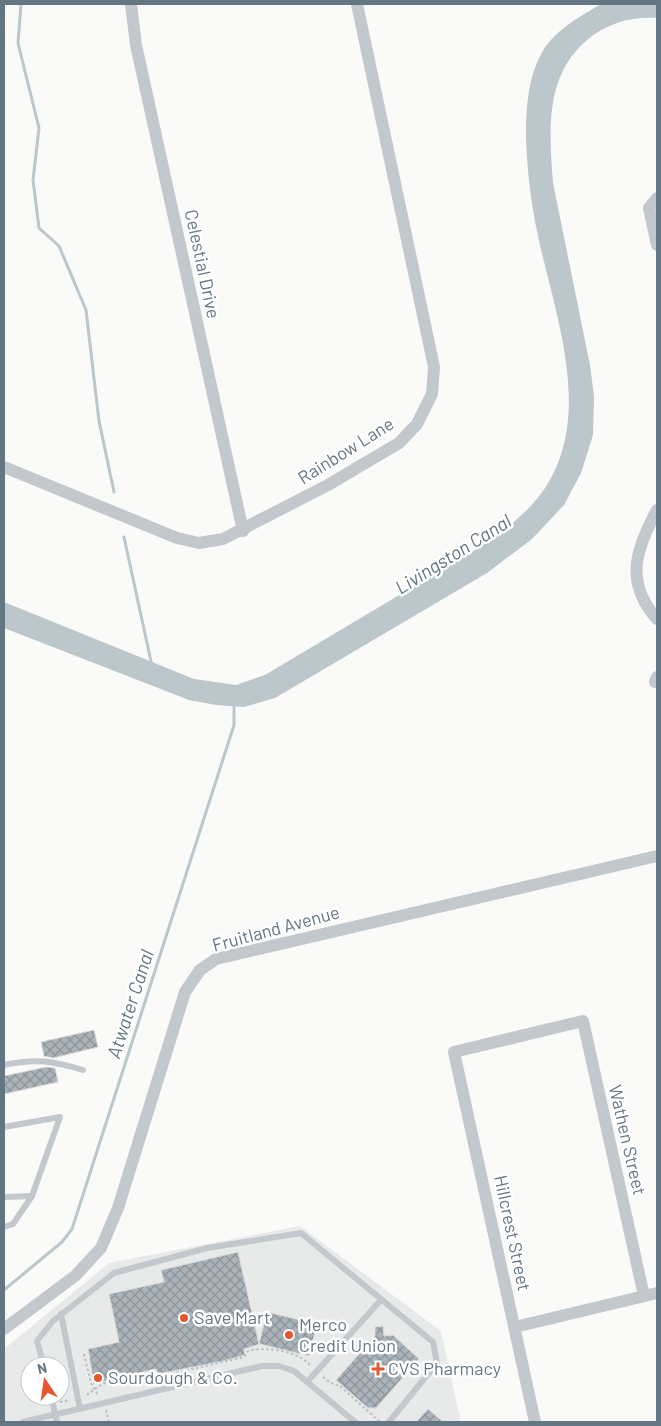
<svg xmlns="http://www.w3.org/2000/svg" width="661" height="1426" viewBox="0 0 661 1426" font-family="Barlow,sans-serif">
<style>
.built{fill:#e8e9e9;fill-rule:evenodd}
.water{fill:#bbc7cb}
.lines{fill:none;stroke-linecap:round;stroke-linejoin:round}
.stream{stroke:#bbc7cb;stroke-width:3}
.building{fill:url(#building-cross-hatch);stroke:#dcdcda}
.path{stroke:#bbbfc2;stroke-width:2;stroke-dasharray:2.5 2.5;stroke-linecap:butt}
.service{stroke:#c3c8cc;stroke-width:6}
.minor{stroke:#c3c8cc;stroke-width:12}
.poi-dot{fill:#e4572e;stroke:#fff;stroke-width:2}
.labels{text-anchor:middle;stroke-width:5;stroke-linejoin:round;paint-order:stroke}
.street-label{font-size:18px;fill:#657683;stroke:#fff}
.poi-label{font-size:18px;fill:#657683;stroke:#fff;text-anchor:start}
.water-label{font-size:19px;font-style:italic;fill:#60757c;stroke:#fff}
</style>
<defs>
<pattern id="building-cross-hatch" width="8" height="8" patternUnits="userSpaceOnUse" patternTransform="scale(1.25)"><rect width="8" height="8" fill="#aab3b9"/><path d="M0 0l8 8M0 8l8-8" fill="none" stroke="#8e969c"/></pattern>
</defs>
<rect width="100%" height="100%" fill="#fafaf8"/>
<path class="built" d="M 300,1226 L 441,1331 L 461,1422 L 4,1422 L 4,1349 L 109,1263 ZM 30,1366 L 60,1366 L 60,1396 L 30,1396 Z"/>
<path class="water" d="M 601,4 L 657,4 L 657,18 C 634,16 611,22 592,36 C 544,72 549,129 553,183 L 590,365 L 594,397 L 593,435 L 581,473 L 564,505 L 532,539 L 487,573 L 275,698 L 244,707 L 216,705 L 189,700 L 4,628 L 4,602 L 194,679 L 236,685 L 265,675 C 312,647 359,619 406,591 C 450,565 517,531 545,488 C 594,414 555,315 538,236 C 531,204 527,170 526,137 C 526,107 528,75 544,49 C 557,29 581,16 601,4 Z"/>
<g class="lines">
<g class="stream">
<polyline points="21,4 18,43 39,128 33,180 39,228 59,246 86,310 99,421 114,492"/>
<polyline points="124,537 152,666"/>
<polyline points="4,1290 62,1242 72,1229 234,725 234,703"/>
</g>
</g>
<g class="building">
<polygon points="94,1030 98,1047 53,1058 44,1056 41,1042"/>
<polygon points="46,1067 55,1068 58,1082 4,1094 4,1076"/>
<polygon points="238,1252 259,1344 267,1312 317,1324 309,1356 260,1344 244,1349 245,1355 223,1361 158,1374 156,1369 94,1384 88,1349 119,1342 109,1294 164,1282 161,1270"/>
<polygon points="383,1326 384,1336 393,1335 419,1359 376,1408 368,1408 336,1380 375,1336 375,1327"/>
<polygon points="428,1409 443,1422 416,1422"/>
</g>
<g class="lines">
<g class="path">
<polyline points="84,1354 91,1383 98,1395"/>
<polyline points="323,1377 331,1383 340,1386 380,1422"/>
<path d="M 87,1395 C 106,1380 116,1375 141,1381 L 244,1357 L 248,1351 C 267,1346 297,1351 310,1365"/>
<polyline points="60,1402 70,1400"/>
<polyline points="106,1410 109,1422"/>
</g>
<g class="service">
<path d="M 4,1065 C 35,1058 53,1061 83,1070"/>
<polyline points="4,1127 60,1117 32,1196 13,1224 4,1227"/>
<polyline points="4,1197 32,1196"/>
<polyline points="61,1314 80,1409"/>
<polyline points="44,1366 37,1341 53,1321 114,1273 207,1248 301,1233 433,1342 437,1363 389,1422"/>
<polyline points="307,1382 381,1300"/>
<polyline points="51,1396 57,1422"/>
<polyline points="23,1422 262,1366 279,1366 294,1371 355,1422"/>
</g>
<g class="minor">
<polyline points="131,4 136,45 243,531"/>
<polyline points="657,198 649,208 657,245"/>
<polyline points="4,467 177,538 199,543 223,539 328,485 399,443 417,424 432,394 434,367 357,4"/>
<path d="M 657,510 C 636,549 624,582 657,619"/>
<polyline points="655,682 657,677"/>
<polyline points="515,1327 657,1293"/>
<polyline points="4,1329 75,1276 101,1248 118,1208 185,992 200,970 216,959 657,856"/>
<polyline points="535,1422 454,1052 583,1021 644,1296"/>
</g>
</g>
<g class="poi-dot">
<circle cx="184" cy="1318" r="5"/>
<circle cx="289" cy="1335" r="5"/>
<path d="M375.5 1361.5h5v5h5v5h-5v5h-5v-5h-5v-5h5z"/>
<circle cx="98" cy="1378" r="5"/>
</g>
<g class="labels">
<g class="street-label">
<text transform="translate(202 264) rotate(78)" y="6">Celestial Drive</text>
<text transform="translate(346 451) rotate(-32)" y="6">Rainbow Lane</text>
<text transform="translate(276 929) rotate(-15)" y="6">Fruitland Avenue</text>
<text transform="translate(627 1140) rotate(77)" y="6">Wathen Street</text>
<text transform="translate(512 1233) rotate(78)" y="6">Hillcrest Street</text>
</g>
<g class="poi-label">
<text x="194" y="1324">Save Mart</text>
<text x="299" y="1331">Merco<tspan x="299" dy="21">Credit Union</tspan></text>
<text x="388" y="1375">CVS Pharmacy</text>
<text x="108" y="1384">Sourdough &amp; Co.</text>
</g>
<g class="water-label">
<text transform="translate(453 554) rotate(-32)" y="7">Livingston Canal</text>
<text transform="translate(130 1004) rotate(-72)" y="7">Atwater Canal</text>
</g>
</g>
<rect width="661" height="1426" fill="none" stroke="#657683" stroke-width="10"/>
<g transform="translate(45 1381) rotate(347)"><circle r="24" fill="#ffffff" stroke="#c1c8cd"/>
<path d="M0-4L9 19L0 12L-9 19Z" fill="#e4572e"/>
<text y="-8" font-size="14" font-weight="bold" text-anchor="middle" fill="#657683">N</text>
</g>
</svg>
